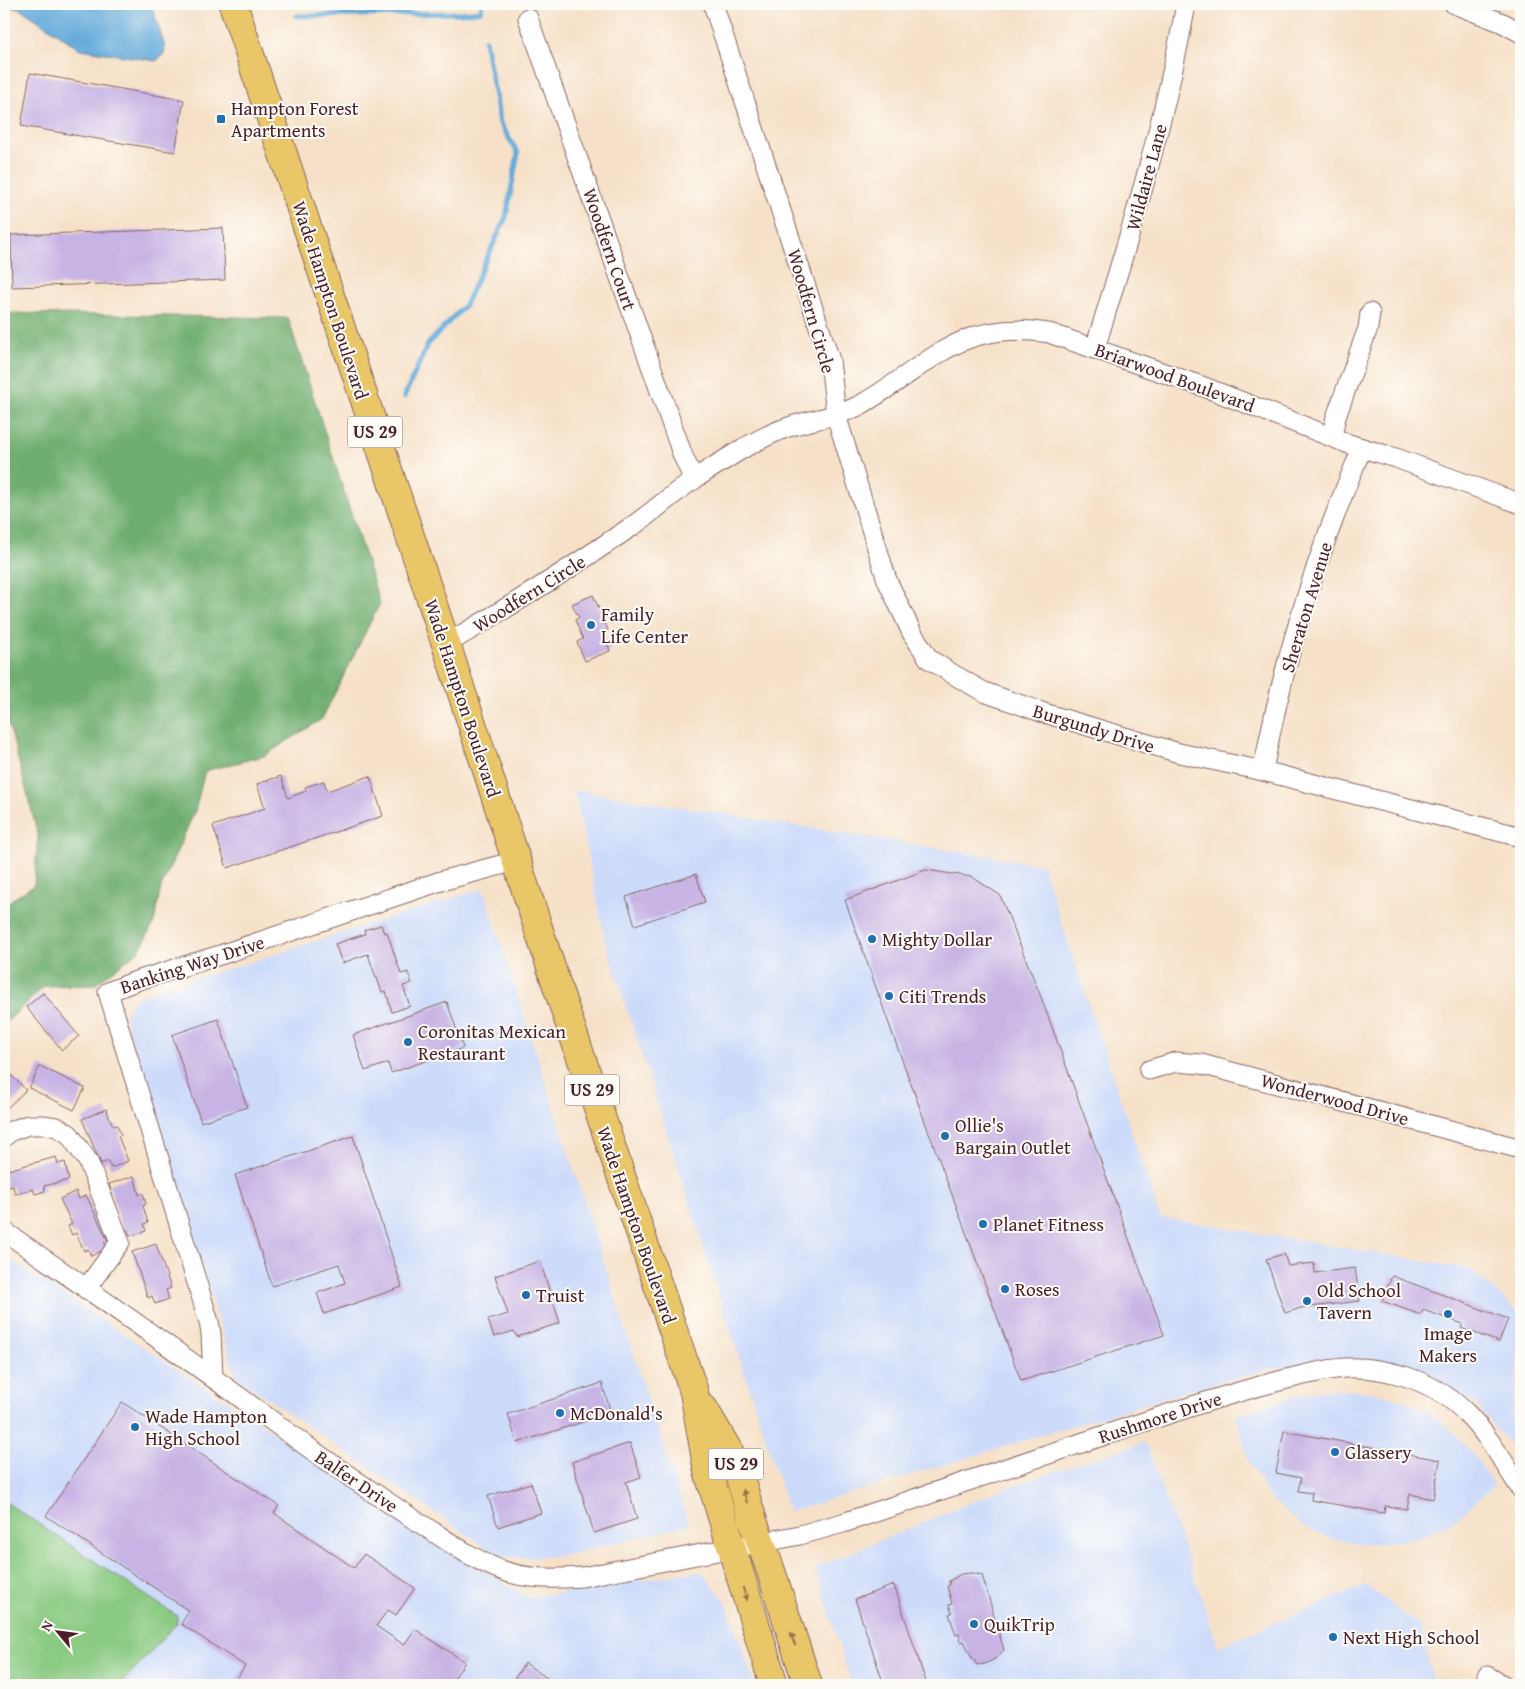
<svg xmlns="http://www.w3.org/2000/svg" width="1525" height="1689" viewBox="0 0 1525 1689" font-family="'Gentium Book Plus',serif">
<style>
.built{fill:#cddbfa}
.green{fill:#8aca82;stroke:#6a7456}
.forest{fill:#6fae70;stroke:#5c664e}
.water{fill:#64aada;stroke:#576482}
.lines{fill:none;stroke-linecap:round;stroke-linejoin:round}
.stream{stroke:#64aada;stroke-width:5}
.building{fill:#c7b3e4}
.minor-casing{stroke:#866362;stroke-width:21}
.primary-casing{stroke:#866362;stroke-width:30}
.minor{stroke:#fff;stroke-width:19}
.primary{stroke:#e9c769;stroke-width:28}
.oneway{fill:#9a734a}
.poi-dot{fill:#1f6fb2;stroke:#fdfcf7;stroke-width:2}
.labels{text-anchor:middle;stroke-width:4;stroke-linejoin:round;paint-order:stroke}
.shield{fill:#fdfcf7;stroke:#806168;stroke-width:1}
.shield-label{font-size:18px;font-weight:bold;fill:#4a1f2b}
.poi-label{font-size:19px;fill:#4a1f2b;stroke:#fdfcf7;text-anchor:start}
.street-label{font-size:19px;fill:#4a1f2b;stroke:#fdfcf7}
</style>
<rect width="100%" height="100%" fill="#fdfcf7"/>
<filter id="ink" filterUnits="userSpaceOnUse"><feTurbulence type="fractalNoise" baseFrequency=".02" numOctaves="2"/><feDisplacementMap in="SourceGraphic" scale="10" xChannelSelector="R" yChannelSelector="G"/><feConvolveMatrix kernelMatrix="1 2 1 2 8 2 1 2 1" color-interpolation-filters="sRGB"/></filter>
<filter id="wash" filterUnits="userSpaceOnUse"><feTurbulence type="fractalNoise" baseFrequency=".0096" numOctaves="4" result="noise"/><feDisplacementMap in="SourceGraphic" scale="20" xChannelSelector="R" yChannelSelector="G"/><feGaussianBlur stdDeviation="1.12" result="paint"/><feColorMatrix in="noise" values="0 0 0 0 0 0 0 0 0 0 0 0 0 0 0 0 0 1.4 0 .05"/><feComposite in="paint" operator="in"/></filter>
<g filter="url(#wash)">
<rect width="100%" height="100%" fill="#f6e1c8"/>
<g class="built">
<polygon points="574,790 1042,865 1160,1217 1469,1269 1521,1315 1510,1446 1476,1404 1432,1374 1375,1359 1338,1360 1275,1368 1210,1384 789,1512 606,944"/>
<polygon points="483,889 689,1525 559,1557 500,1557 236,1377 125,1019 128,1008 136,998"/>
<polygon points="4,1256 527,1598 701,1571 726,1602 755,1685 4,1685"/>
<polygon points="1353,1390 1387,1395 1425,1410 1443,1423 1473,1454 1494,1486 1449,1525 1413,1539 1371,1545 1333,1539 1302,1526 1270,1498 1248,1461 1236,1416 1294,1397 1320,1391"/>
<polygon points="1145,1442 1188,1558 1218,1647 1366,1585 1421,1627 1434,1685 852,1685 815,1568 1003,1489"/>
</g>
<polygon class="green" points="4,1501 177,1616 177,1623 120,1685 4,1685"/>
<polygon class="forest" points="4,313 288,318 380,603 322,719 264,756 205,771 195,811 161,887 154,923 139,951 94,985 45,986 4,1024 4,905 34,885 38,835 4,706"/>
<polygon class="water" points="4,4 151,4 165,47 164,54 156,61 80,49 19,8 4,8"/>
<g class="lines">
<g class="stream">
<polyline points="297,16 460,13 481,11 482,4"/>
<polyline points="404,397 428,344 465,305 506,217 518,153 500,123 485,40"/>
</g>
</g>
<g id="blocks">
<g class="building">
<polygon points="30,73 184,100 175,152 21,126"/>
<polygon points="223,228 225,280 12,287 11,235"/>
<polygon points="593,595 608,630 603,633 610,651 585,661 577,642 583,639 575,620 579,618 572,604"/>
<polygon points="281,776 288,798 306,791 305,787 324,781 327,791 370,776 383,816 227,868 213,826 265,808 257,784"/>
<polygon points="926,870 972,877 1000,895 1041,997 1164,1335 1021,1381 894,1038 845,900"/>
<polygon points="696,874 705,902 635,925 626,897"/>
<polygon points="381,925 384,933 387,932 401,974 408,972 412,983 403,986 410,1006 392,1012 386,991 382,992 377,978 376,978 368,954 342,963 335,944 365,934 364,930"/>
<polygon points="43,993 79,1036 62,1050 26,1007"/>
<polygon points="447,1002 463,1048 391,1073 388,1063 365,1071 353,1035"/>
<polygon points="218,1019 247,1107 201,1122 172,1035"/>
<polygon points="40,1066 85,1088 74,1110 29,1088"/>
<polygon points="8,1072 26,1090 4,1111 4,1076"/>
<polygon points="106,1109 113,1126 117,1125 121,1135 118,1136 128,1161 111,1168 108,1161 101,1164 82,1119"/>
<polygon points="353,1136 402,1287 324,1314 317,1293 345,1283 339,1264 272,1286 235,1175"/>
<polygon points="56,1157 58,1164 65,1162 69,1180 44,1186 45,1191 35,1194 33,1189 15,1194 13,1186 6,1188 4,1171"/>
<polygon points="134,1176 139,1195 143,1193 146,1204 143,1206 148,1223 144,1224 146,1231 130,1236 128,1230 123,1231 109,1184"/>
<polygon points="76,1191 79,1199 86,1195 108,1241 104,1242 107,1248 91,1256 88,1249 84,1251 76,1233 72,1235 68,1226 72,1224 60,1199"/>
<polygon points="156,1244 171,1288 166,1290 169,1299 155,1304 152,1296 148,1298 132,1252"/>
<polygon points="1284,1254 1288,1266 1314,1263 1315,1273 1355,1268 1360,1301 1301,1308 1285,1313 1266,1259"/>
<polygon points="540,1261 560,1323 517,1337 514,1331 494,1337 488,1320 508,1314 495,1276"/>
<polygon points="1392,1276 1508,1319 1499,1342 1461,1328 1463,1324 1423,1310 1421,1315 1382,1301"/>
<polygon points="602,1383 611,1413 517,1443 508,1414"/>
<polygon points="122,1402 279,1506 274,1513 354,1568 364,1554 415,1588 396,1615 388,1610 376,1626 404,1645 415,1629 465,1662 450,1685 245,1685 236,1680 245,1666 181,1624 189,1611 46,1516"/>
<polygon points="1284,1431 1440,1460 1433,1499 1410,1494 1407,1509 1385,1506 1384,1513 1311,1500 1312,1493 1298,1491 1301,1478 1276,1473"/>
<polygon points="630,1443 641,1477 626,1482 637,1519 594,1533 572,1462"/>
<polygon points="531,1483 541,1513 498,1527 488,1496"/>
<polygon points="971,1573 982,1575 1004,1650 995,1659 985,1664 977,1665 973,1658 972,1658 964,1641 961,1642 959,1634 956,1635 949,1614 952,1613 949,1605 952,1604 947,1586 950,1585 949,1581 961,1574"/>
<polygon points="894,1585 927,1685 884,1685 855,1599"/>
<polygon points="525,1663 557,1685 510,1685"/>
</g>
</g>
</g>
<g filter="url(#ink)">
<use href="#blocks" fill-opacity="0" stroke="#866362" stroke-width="1"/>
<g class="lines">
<g class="minor-casing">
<g id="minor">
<polyline points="713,4 830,360 836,415 887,580 912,633 929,659 951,673 984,692 1044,713 1179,753 1263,771 1521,837"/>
<polyline points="1454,4 1503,23 1521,33"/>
<polyline points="528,18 683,456 694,480"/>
<path d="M 1095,348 C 1130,235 1165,121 1186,4"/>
<polyline points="1332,436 1336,417 1368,328 1370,313"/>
<path d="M 446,644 C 508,608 568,570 628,529 C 651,514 671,495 694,479 C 710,469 726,459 742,449 C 755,442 769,434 783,429 C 809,419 837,418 862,404 C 931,364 961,318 1049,333 L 1207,388 L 1349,444 L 1396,458 L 1521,504"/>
<path d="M 1263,771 C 1283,660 1318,551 1362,448"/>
<polyline points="1149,1070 1176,1062 1201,1064 1521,1149"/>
<polyline points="4,1137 11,1131 28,1125 45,1125 57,1127 69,1134 88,1161 120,1242 86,1289"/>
<path d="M 4,1231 C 90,1291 176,1350 260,1412 C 311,1450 362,1486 415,1520 C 442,1537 467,1556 496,1568 C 524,1580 553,1579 582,1577 L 800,1535 L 843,1523 C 929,1494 1015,1465 1102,1436 C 1159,1417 1216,1397 1275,1382 C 1298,1376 1321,1370 1345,1368 C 1364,1367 1383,1370 1401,1375 C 1466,1394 1487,1437 1521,1489"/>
<polyline points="213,1378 211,1333 209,1322 108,992 136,981 220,955 441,881 516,861"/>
<polyline points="1487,1676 1503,1685"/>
</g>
</g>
<g class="primary-casing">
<g id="primary">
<polyline points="233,4 446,644 558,989 694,1392 708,1471 774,1685"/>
<polyline points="704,1409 736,1464 753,1521 771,1571 808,1685"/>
</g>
</g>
<use href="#minor" class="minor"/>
<use href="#primary" class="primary"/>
</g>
<defs><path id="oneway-solid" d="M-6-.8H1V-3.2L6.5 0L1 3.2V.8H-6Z" transform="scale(1.25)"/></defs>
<g class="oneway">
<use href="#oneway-solid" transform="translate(745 1496) rotate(-107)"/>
<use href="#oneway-solid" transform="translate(745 1594) rotate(72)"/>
<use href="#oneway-solid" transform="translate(793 1639) rotate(-108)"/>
</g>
</g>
<g class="poi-dot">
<rect x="216" y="114" width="10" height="10" rx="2.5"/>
<circle cx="591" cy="625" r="5"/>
<circle cx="872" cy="939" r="5"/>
<circle cx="889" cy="996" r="5"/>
<circle cx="408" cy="1042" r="5"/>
<circle cx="945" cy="1136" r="5"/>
<circle cx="983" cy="1224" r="5"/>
<circle cx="1005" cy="1289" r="5"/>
<circle cx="526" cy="1295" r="5"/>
<circle cx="1307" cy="1301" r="5"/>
<circle cx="1448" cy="1314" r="5"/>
<circle cx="560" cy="1413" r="5"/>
<circle cx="135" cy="1427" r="5"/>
<circle cx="1335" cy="1452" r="5"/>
<circle cx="974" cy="1624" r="5"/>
<circle cx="1333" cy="1637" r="5"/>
</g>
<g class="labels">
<g class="shield">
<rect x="347.5" y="416.5" width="55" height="31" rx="4"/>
<rect x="564.5" y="1074.5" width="55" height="31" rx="4"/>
<rect x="708.5" y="1448.5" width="55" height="31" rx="4"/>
</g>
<g class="shield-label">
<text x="375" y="438">US 29</text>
<text x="592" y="1096">US 29</text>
<text x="736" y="1470">US 29</text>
</g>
<g class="poi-label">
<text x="231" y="115">Hampton Forest<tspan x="231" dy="22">Apartments</tspan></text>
<text x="601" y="621">Family<tspan x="601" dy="22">Life Center</tspan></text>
<text x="882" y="946">Mighty Dollar</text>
<text x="899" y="1003">Citi Trends</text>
<text x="418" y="1038">Coronitas Mexican<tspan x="418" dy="22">Restaurant</tspan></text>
<text x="955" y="1132">Ollie's<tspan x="955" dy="22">Bargain Outlet</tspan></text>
<text x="993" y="1231">Planet Fitness</text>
<text x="1015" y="1296">Roses</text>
<text x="1317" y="1297">Old School<tspan x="1317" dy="22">Tavern</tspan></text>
<text x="536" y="1302">Truist</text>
<text x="1448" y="1340" text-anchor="middle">Image<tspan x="1448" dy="22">Makers</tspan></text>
<text x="570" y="1420">McDonald's</text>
<text x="145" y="1423">Wade Hampton<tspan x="145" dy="22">High School</tspan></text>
<text x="1345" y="1459">Glassery</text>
<text x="984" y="1631">QuikTrip</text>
<text x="1343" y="1644">Next High School</text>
</g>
<g class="street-label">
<text transform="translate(1146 177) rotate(-75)" y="7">Wildaire Lane</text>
<text transform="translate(610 249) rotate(71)" y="7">Woodfern Court</text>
<text transform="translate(331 300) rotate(72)" y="7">Wade Hampton Boulevard</text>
<text transform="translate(812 311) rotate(74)" y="7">Woodfern Circle</text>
<text transform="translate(1175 377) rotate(20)" y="7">Briarwood Boulevard</text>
<text transform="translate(529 593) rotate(-32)" y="7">Woodfern Circle</text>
<text transform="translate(1306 607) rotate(-73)" y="7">Sheraton Avenue</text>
<text transform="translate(463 698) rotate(72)" y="7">Wade Hampton Boulevard</text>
<text transform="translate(1094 728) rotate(17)" y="7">Burgundy Drive</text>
<text transform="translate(192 964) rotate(-18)" y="7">Banking Way Drive</text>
<text transform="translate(1335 1099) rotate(15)" y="7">Wonderwood Drive</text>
<text transform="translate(637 1225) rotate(71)" y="7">Wade Hampton Boulevard</text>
<text transform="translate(1160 1417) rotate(-18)" y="7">Rushmore Drive</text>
<text transform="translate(357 1481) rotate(34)" y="7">Balfer Drive</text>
</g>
</g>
<rect width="1525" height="1689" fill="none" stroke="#fdfcf7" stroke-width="20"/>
<g transform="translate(58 1632) rotate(299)" stroke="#fdfcf7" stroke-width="4" paint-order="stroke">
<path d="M0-4L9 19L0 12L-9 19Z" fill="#4a1f2b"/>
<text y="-8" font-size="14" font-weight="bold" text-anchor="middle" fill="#4a1f2b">N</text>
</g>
</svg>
